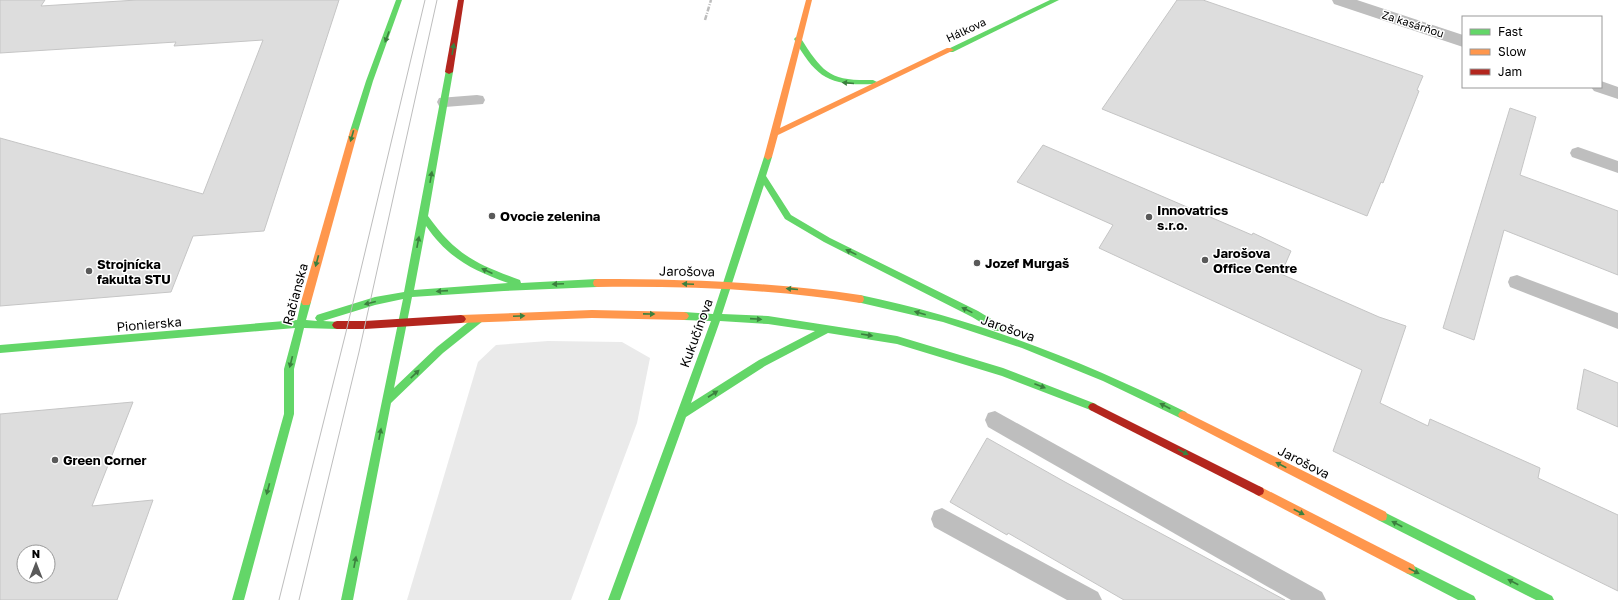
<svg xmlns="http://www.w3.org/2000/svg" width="1618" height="600" viewBox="0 0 1618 600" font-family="'Golos Text',sans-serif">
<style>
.green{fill:#eaeaea}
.building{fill:#ddd;stroke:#c5c5c5;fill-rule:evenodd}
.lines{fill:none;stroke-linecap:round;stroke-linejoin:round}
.lane{fill:#bebebe;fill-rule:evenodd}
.street{fill:#bebebe;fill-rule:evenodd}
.fast{fill:#63d668;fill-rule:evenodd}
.slow{fill:#ff974d;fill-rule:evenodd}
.jam{fill:#b3261e;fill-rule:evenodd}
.tram{stroke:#bdbdbd;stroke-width:1}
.rail{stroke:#bdbdbd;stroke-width:2.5;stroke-dasharray:5 1.5 1 1.5;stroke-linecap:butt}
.oneway{fill:#3b803e}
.poi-dot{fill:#595959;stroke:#fff;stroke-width:1.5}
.labels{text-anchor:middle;stroke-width:3;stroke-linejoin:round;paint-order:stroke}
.far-street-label{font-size:11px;fill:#000;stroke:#fff}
.poi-label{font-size:13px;font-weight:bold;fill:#000;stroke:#fff;text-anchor:start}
.street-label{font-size:13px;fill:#000;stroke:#fff}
</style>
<rect width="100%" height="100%" fill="#fff"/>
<polygon class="green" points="548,341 622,342 650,358 637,423 571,600 407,600 478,362 496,345"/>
<g class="building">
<polygon points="0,0 45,0 41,6 137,0 339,0 264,231 193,236 171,292 0,306 0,138 203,194 263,40 174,46 176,42 0,53"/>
<polygon points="1177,0 1203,0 1423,76 1417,90 1419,91 1383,183 1381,182 1367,216 1102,109"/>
<polygon points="1510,108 1536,117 1520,175 1618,211 1618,275 1504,230 1474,340 1443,328"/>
<polygon points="1043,145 1252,235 1253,233 1291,251 1281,274 1379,317 1406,326 1380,403 1428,426 1430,419 1540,468 1538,478 1618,515 1618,591 1333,451 1362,370 1099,248 1113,225 1017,182"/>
<polygon points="1584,369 1618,383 1618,427 1577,409"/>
<path d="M 133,402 L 92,506 L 153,500 L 117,600 L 0,600 L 0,414 ZM 24,552 L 48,552 L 48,576 L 24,576 Z"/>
<polygon points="987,438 1065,482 1285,600 1124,600 1008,533 1007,535 950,502"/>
</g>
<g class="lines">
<g class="lane">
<polygon points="477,95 483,96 485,100 483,104 445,107 439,106 437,102 439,98"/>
<polygon points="1578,147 1618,161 1618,173 1572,157 1570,153 1572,149"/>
<polygon points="1517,275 1618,313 1618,329 1510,287 1508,282 1510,277"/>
<polygon points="995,411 1322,592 1326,600 1291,600 988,427 985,420 988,413"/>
<polygon points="942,508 1098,592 1102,600 1067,600 934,527 931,519 934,511"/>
</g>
<g class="street">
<polygon points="1332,0 1357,0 1463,35 1463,47 1334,4"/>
<polygon points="1601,81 1618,87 1618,99 1594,91 1591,87 1601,87"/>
</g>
<g class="fast">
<polygon points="396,0 402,0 373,81 358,131 354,134 351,133 350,131 366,81"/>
<polygon points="1050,0 1059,0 953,52 950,52 946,50"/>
<path d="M 796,37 L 800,37 C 823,73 829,81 873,80 L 877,82 L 873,84 C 828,86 816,77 794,39 Z"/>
<path d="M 446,70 L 449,70 L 453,72 L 428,216 C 456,255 476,264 520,280 L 521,283 L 597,279 L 600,280 L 601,283 L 600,286 L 597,287 L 504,291 L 412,297 L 394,388 L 437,347 L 477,315 L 483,315 L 485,318 L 483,321 L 443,353 L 391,403 L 353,600 L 341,600 L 403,299 L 375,305 L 323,321 L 340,322 L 342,325 L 340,328 L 337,329 L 304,328 L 294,369 L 294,414 L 244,600 L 232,600 L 284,414 L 284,369 L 295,328 L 0,353 L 0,345 L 297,320 L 301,302 L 303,299 L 309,299 L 311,302 L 306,320 L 317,321 L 315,318 L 317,315 L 320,314 L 375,297 L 404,292 ZM 426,226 C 448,258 472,270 508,283 L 414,290 Z"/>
<path d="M 768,154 L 772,157 L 766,176 L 791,215 L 830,238 L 978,311 L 1001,325 L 1003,328 L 1001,331 L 995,331 L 972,317 L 824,242 L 785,219 L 764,185 L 722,314 L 768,316 L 897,336 L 1003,368 L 1096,404 L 1098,407 L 1096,410 L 1093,411 L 1002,376 L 897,344 L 828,333 L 765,366 L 686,417 L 620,600 L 608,600 L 711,321 L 684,320 L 681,319 L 679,316 L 681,313 L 684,312 L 713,314 L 764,157 ZM 720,321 L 768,324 L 815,331 L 759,360 L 691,403 Z"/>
<path d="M 860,295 C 976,319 1081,360 1186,412 L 1188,415 L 1186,418 L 1183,419 L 1180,418 L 1103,381 L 1022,348 L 943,322 L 857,302 L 856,299 L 857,296 Z"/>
<polygon points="1382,511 1552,596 1554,600 1536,600 1378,520 1377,516 1378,512"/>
<polygon points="1410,564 1474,596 1476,600 1458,600 1406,573 1405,569 1406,565"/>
</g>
<g class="slow">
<polygon points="806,0 812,0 780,128 947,48 950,48 954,50 778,135 772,157 768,160 764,157"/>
<polygon points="354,128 358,131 311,302 309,305 303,305 301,302 350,131"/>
<path d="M 597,279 C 685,279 773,282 860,295 L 863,296 L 864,299 L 863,302 L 860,303 C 773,289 685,286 597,287 L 594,286 L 593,283 L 594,280 Z"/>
<polygon points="592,310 684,312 687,313 689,316 687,319 684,320 592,318 461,323 458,322 456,319 458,316 461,315"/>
<polygon points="1183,411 1386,512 1387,516 1386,520 1382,521 1378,520 1180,418 1178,415 1180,412"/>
<polygon points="1259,486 1414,565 1415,569 1414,573 1410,574 1406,573 1255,494 1254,491 1255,488"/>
</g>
<g class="jam">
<polygon points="458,0 464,0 453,72 449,74 445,72"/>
<polygon points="461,315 464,316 466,319 464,322 461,323 365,329 337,329 334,328 332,325 334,322 337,321 365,321"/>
<polygon points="1093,403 1263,488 1264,491 1263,494 1259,496 1255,494 1090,410 1088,407 1090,404"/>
</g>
<g class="tram">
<polyline points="279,600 346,332 425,0"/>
<polyline points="299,600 359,352 437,0"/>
</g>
<polyline class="rail" points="705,20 711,0"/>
</g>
<defs><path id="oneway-solid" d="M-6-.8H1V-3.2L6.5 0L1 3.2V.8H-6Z"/></defs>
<g class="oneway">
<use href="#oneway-solid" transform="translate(387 37) rotate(110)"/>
<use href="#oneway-solid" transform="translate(453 49) rotate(-81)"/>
<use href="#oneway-solid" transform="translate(848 83) rotate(-175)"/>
<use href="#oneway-solid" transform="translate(352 136) rotate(106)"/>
<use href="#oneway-solid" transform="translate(431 177) rotate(-80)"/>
<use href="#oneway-solid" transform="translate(418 242) rotate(-79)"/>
<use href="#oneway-solid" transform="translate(851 252) rotate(-154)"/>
<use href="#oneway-solid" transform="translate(317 261) rotate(105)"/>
<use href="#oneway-solid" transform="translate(487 271) rotate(-156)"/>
<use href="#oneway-solid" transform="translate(558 284) rotate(178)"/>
<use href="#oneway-solid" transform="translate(688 284) rotate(-178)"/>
<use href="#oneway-solid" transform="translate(792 289) rotate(-175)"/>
<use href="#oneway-solid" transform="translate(442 291) rotate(176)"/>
<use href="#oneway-solid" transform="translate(370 303) rotate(166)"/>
<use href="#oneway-solid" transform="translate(967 310) rotate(-154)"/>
<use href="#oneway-solid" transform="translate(920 313) rotate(-164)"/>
<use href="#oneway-solid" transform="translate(649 314) rotate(1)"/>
<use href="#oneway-solid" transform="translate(519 316) rotate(-2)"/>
<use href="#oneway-solid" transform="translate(756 319) rotate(4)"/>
<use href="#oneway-solid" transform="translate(867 335) rotate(9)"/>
<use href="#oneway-solid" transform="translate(291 362) rotate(104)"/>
<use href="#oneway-solid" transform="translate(415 374) rotate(-44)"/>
<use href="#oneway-solid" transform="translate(1040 386) rotate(21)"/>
<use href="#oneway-solid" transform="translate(713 394) rotate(-33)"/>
<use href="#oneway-solid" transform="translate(1165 406) rotate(-153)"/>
<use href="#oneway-solid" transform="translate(380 434) rotate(-79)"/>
<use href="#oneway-solid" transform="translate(1183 452) rotate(27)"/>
<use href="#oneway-solid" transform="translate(1281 465) rotate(-153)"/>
<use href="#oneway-solid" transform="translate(268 489) rotate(105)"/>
<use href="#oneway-solid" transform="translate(1299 512) rotate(27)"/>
<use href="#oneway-solid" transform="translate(1397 524) rotate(-153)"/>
<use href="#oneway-solid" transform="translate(355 562) rotate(-79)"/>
<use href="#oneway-solid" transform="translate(1414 571) rotate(27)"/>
<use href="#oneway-solid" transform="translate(1513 582) rotate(-153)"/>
</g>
<g class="poi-dot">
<circle cx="492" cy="216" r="4"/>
<circle cx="1149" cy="217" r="4"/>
<circle cx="1205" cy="260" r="4"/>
<circle cx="977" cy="263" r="4"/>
<circle cx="89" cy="271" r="4"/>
<circle cx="55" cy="460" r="4"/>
</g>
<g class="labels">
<g class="far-street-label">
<text transform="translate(1413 24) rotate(18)" y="4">Za kasárňou</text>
<text transform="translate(966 30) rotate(-25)" y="4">Hálkova</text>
</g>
<g class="poi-label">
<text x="1157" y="215">Innovatrics<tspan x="1157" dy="15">s.r.o.</tspan></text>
<text x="500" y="221">Ovocie zelenina</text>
<text x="1213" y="258">Jarošova<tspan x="1213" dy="15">Office Centre</tspan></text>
<text x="985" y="268">Jozef Murgaš</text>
<text x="97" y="269">Strojnícka<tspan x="97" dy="15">fakulta STU</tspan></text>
<text x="63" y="465">Green Corner</text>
</g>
<g class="street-label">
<text transform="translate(687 271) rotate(1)" y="5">Jarošova</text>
<text transform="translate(295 294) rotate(-75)" y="5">Račianska</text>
<text transform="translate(149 324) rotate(-5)" y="5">Pionierska</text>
<text transform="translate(1008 328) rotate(19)" y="5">Jarošova</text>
<text transform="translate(696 333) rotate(-70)" y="5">Kukučínova</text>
<text transform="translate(1304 462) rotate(27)" y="5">Jarošova</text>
</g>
</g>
<rect x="1462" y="16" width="140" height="72" fill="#ffffff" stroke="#999999"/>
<rect x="1470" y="29" width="20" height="6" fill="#63d668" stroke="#999999"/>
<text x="1498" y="36" font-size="12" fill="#000000">Fast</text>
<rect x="1470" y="49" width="20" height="6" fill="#ff974d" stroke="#999999"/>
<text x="1498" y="56" font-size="12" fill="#000000">Slow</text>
<rect x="1470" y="69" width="20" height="6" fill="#b3261e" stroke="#999999"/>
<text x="1498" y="76" font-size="12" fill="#000000">Jam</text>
<g transform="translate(36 564)"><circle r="19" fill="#ffffff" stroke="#999999"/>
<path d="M0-3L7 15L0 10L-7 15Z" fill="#595959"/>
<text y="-6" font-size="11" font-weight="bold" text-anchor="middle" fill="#000000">N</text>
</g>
</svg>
